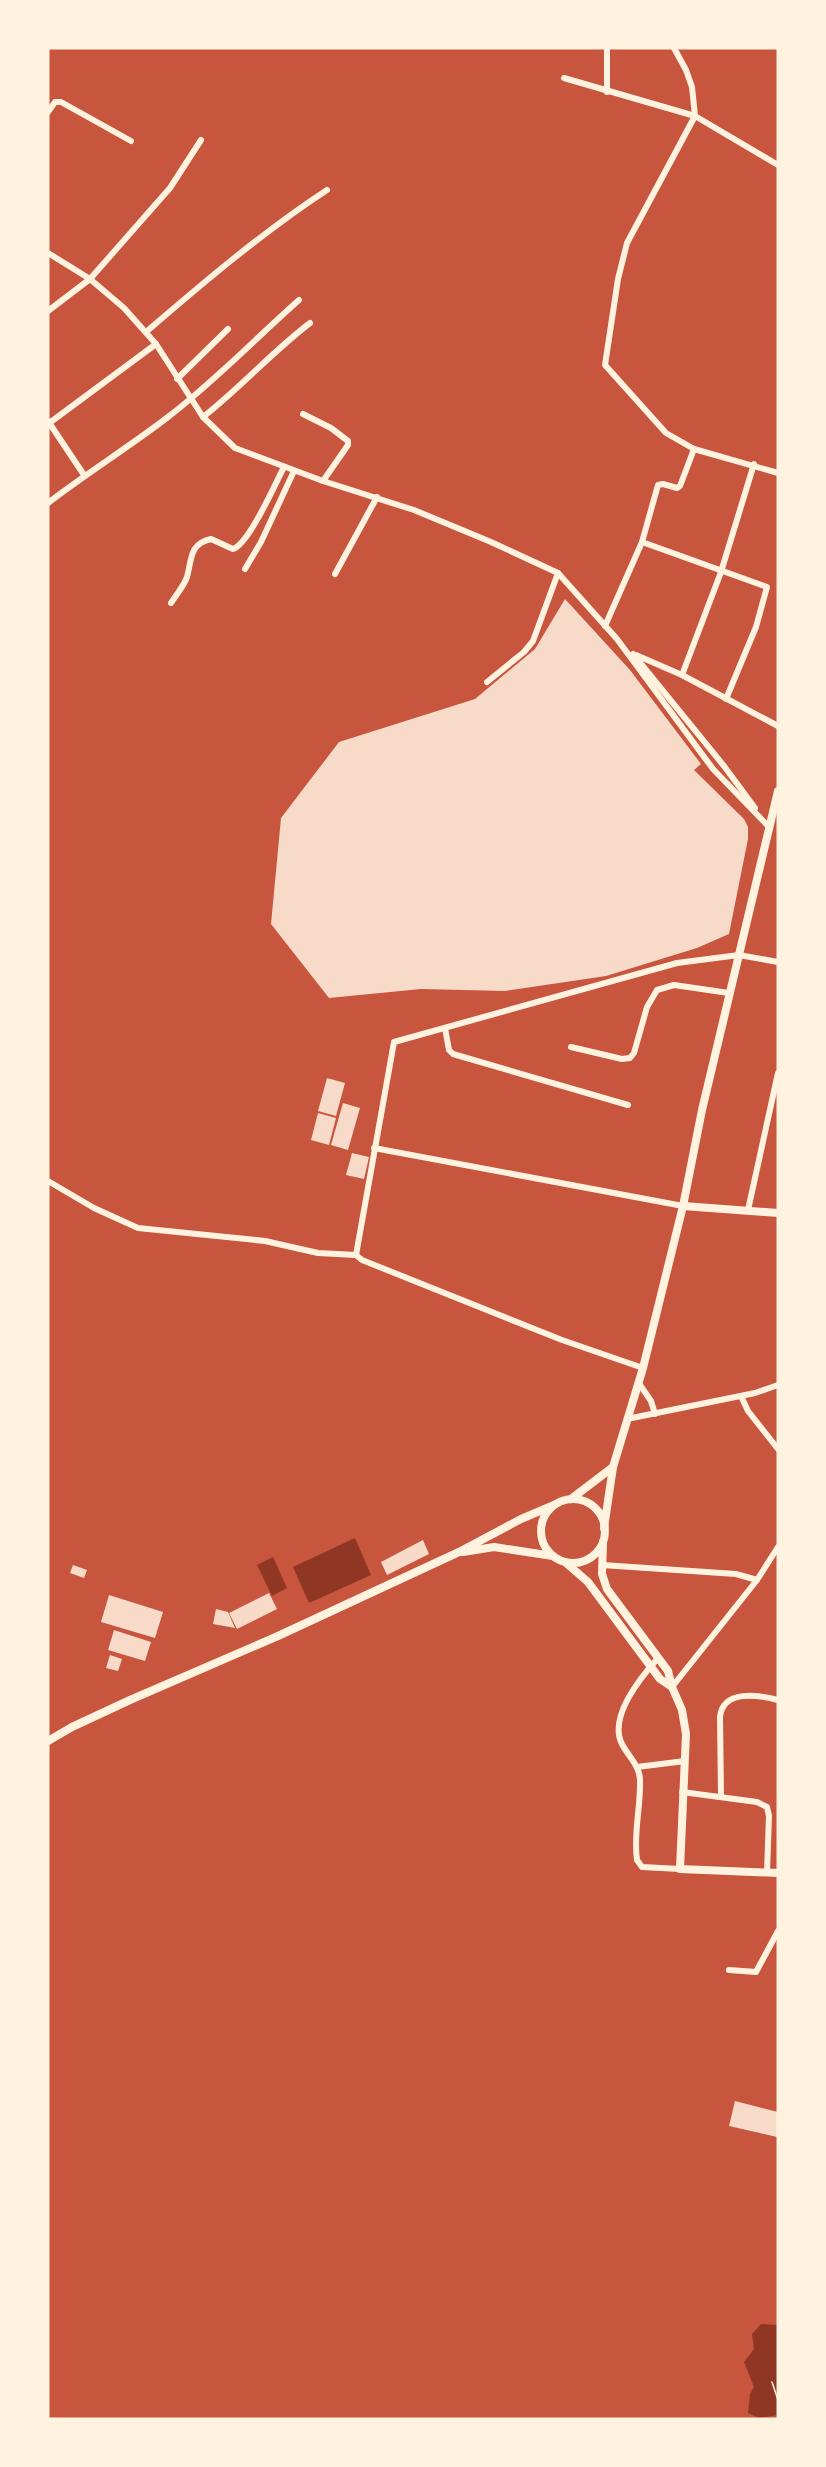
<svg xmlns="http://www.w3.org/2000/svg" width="826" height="2467" viewBox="0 0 826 2467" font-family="Commissioner,sans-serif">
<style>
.water{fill:#8f3625}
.building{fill:#f7dbc8}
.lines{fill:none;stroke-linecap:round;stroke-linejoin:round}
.path{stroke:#fff3e0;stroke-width:1.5}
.minor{stroke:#fff3e0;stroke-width:6}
.tertiary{stroke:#fff3e0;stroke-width:8}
.secondary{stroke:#fff3e0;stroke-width:8}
</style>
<rect width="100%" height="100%" fill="#c8553d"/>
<g class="water">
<polygon points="355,1538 371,1575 309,1603 293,1567"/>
<polygon points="273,1557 287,1588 272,1596 257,1565"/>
<polygon points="761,2324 778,2325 778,2415 759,2418 748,2413 750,2394 754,2387 744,2362 754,2349 752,2334"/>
</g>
<g class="building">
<polygon points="565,599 630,670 701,764 694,770 744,819 748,827 748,839 729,934 697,948 606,976 505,991 421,989 329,998 271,924 281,818 339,742 475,699 535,649"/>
<polygon points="327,1078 345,1083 336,1116 318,1111"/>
<polygon points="343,1103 360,1108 348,1150 331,1145"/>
<polygon points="318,1113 336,1118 329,1145 311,1140"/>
<polygon points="352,1153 369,1157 364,1179 346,1175"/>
<polygon points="423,1540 429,1554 387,1575 381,1562"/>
<polygon points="73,1565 87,1570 84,1578 70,1573"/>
<polygon points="269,1593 277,1609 237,1629 229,1613"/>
<polygon points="109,1595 163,1612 155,1638 101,1622"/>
<polygon points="216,1609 228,1612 235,1628 213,1624"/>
<polygon points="114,1630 151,1642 145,1661 108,1650"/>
<polygon points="110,1655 122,1659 118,1671 106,1668"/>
<polygon points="735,2101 778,2112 777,2137 729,2126"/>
</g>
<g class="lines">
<polyline class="path" points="772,2382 778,2400"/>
<g class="minor">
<polyline points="607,48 607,92"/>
<polyline points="674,48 686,70 692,87 695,116 627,243 618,279 605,365 666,433 694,449 778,473"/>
<polyline points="564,78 695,116 778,165"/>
<polyline points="48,112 55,102 61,102 131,141"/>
<polyline points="48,253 90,279 124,308 156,344 203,417 235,448 323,481 414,510 491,542 558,573 617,639 713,769 770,828"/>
<polyline points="48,311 90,279 170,188 201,140"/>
<path d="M 146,332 C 204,282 263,232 327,190"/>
<polyline points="177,379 228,329"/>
<polyline points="303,414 331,428 348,441 348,445 323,481"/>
<path d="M 203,417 C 240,388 272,352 310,323"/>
<polyline points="48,421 84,475"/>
<polyline points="48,424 156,344"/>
<path d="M 48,503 C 87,473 129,447 168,417 C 215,381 255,339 299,300"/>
<polyline points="642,542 767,587 756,627 726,699"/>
<polyline points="245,569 261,542 294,471"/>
<polyline points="335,574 377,497"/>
<path d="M 171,603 C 176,595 184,586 187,577 C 192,559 189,544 211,539 L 233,549 C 249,544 275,484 284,467"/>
<polyline points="605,626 642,542 658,485 663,484 677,488 680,486 694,449"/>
<polyline points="633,654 724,766 755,808"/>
<polyline points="636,655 682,675 778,726"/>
<polyline points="682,675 721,572 754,464"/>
<polyline points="487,682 524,652 533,641 558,573"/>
<polyline points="445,1028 449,1050 453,1054 628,1105"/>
<polyline points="571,1047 622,1059 630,1058 634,1053 647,1007 657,990 674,985 729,993"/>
<polyline points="374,1148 683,1206"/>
<polyline points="48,1181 94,1208 138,1228 265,1241 318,1253 356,1255 362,1260 562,1340 643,1368"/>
<polyline points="748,1210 778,1073"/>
<polyline points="356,1255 394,1042 677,963 739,955 778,962"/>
<polyline points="638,1382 651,1401 655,1414"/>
<polyline points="741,1396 748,1411 778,1449"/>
<polyline points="627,1419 755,1393 778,1385"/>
<polyline points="602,1565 736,1574 757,1580"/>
<path d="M 658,1658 C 641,1677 608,1717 622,1744 C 628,1756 640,1766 640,1780 C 641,1806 633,1834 637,1860 L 642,1867 L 680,1869"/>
<polyline points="672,1687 757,1580 778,1547"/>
<polyline points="637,1767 685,1761"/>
<polyline points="682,1792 757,1802 767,1807 769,1816 767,1872"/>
<path d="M 721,1796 L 720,1717 C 723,1689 758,1695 778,1700"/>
<polyline points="729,1970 756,1972 778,1931"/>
</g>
<g class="tertiary">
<polyline points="683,1206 778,1213"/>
<polyline points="603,1542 602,1574 607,1589 668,1671 672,1687 682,1710 686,1734 680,1869 778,1873"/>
<polyline points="565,1562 588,1582 660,1679 672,1687"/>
</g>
<g class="secondary">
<polyline points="571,1499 613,1467"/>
<circle cx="573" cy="1531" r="32"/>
<polyline points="604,1528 613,1467 643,1368 683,1206 702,1110 778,791"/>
<polyline points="463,1552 494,1547 553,1556"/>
<polyline points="48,1741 72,1727 130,1700 278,1636 459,1552 521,1519 554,1505"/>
</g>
</g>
<rect width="826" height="2467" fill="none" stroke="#fff3e0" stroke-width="99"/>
</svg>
